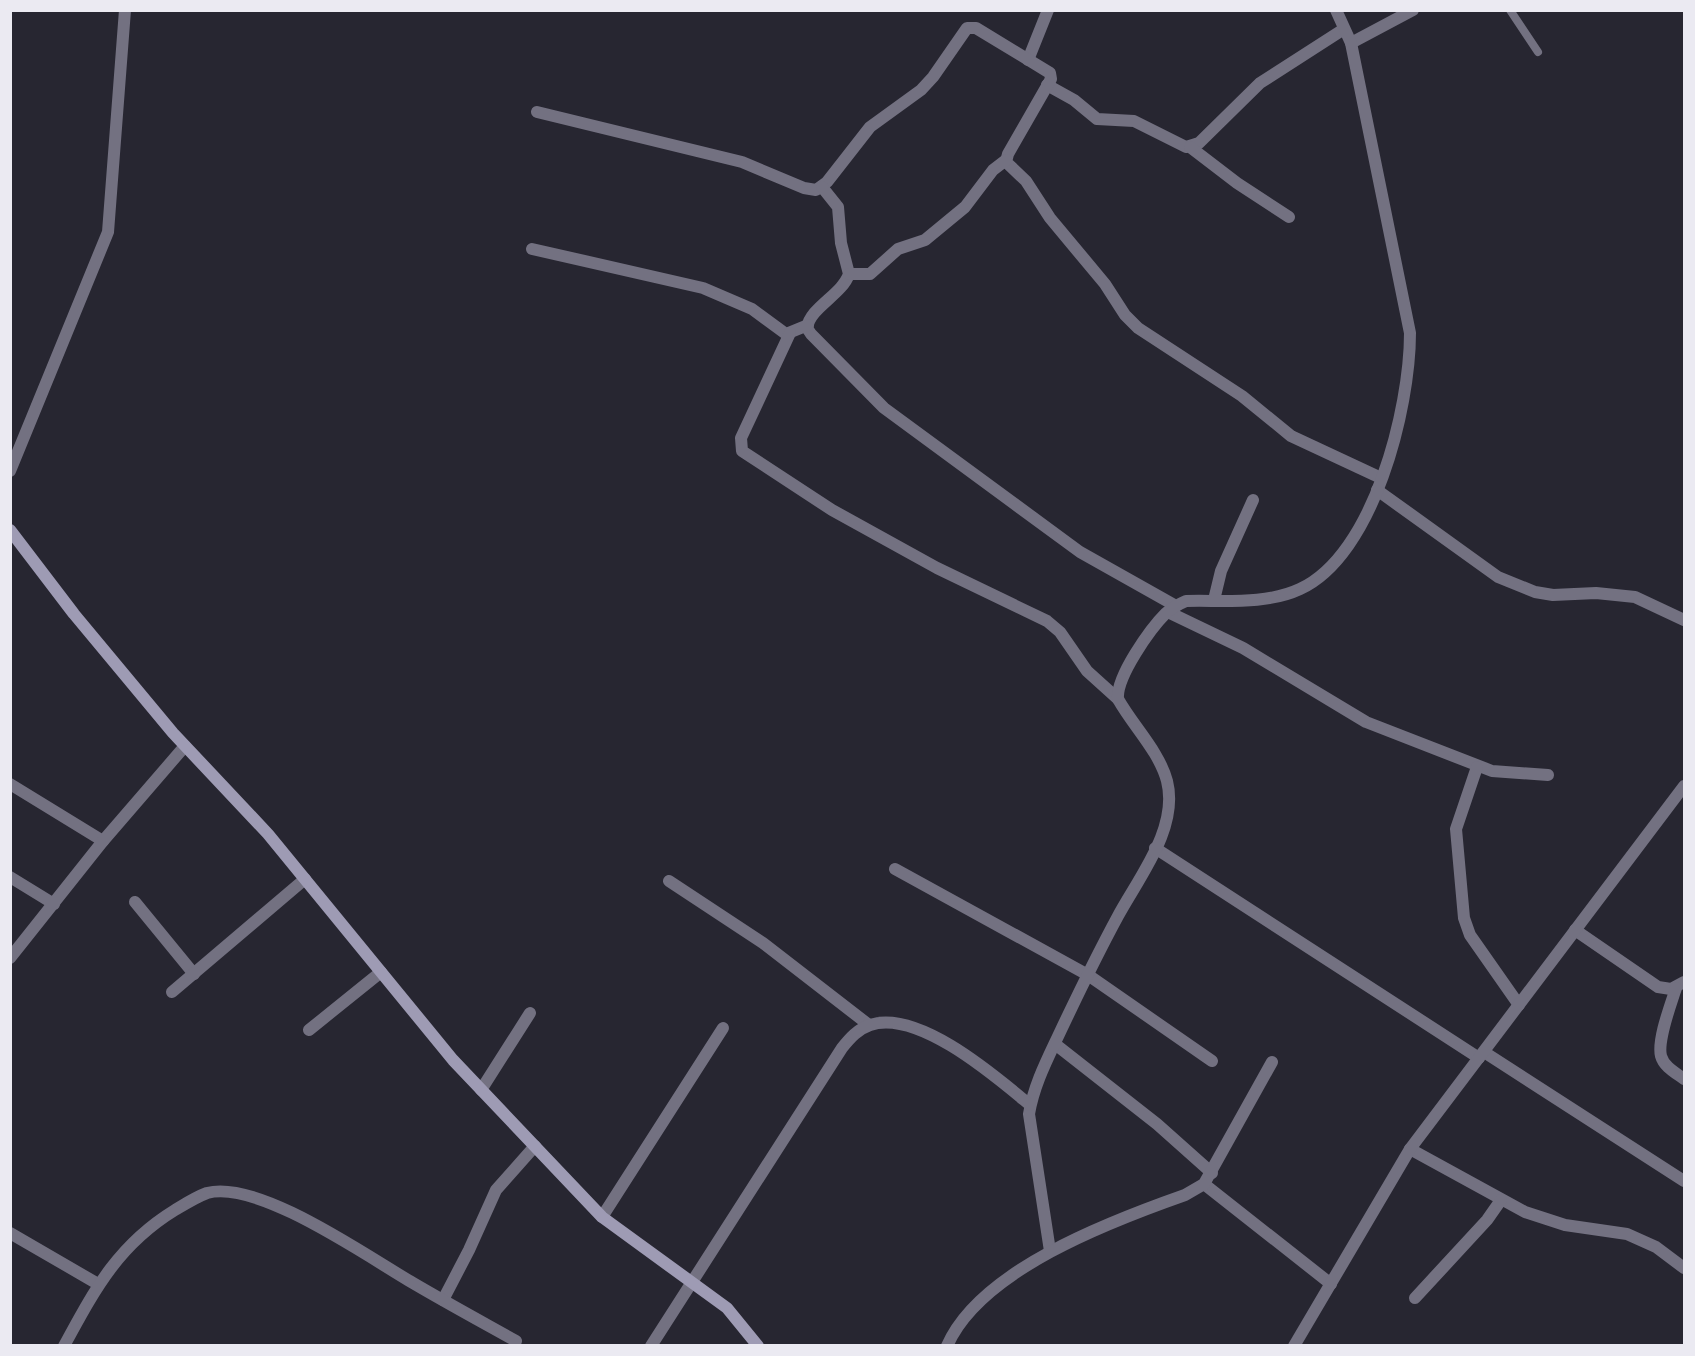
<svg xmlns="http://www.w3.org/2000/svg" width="1695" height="1356" viewBox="0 0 1695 1356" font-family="'DM Sans',sans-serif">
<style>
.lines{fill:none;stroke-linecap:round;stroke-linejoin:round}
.service{stroke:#737181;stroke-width:8}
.minor{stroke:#737181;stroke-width:12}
.tertiary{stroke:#737181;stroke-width:12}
.secondary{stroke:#9e9bb4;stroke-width:12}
</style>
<rect width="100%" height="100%" fill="#272631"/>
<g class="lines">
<polyline class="service" points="1510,10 1538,52"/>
<g class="minor">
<polyline points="1351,43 1413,10"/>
<polyline points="1028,60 1048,10"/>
<polyline points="1047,85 1074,100 1097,119 1134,121 1186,147 1199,143 1260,83 1344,29"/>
<polyline points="537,112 742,162 804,188 816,190 827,182 870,127 921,90 933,77 967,28 976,28 1050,73 1051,79 1008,154 1006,162 1026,181 1050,218 1105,284 1125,315 1138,328 1242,396 1291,436 1381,478"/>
<polyline points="1190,147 1237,183 1289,217"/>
<path d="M 822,187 L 838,207 L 841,243 L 849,274 C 842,295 810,307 807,328 L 811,334 L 884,408 L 1080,552 L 1176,606"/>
<polyline points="532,249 703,288 752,309 786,334 808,325"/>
<polyline points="849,274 870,274 898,249 925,240 965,207 993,170 1006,160"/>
<polyline points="790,333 741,438 742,451 832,510 937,568 1047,621 1060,632 1087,671 1118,699"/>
<polyline points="1377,490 1498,577 1535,592 1553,595 1596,593 1635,597 1684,620"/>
<polyline points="1214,600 1221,571 1253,500"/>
<polyline points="1168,612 1243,648 1366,722 1492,771 1548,775"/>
<polyline points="1477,767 1456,829 1464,918 1470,935 1519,1005"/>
<polyline points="10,784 103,841"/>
<polyline points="1155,848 1479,1058"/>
<polyline points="895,869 1088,975 1212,1061"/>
<polyline points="10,877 54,904"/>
<polyline points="669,881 763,943 869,1025"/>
<polyline points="135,902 194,974"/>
<polyline points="1575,930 1658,987 1671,989 1684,982"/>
<polyline points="10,958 103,841 185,746"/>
<path d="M 1676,988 C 1671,1004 1657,1040 1661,1056 C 1664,1067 1676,1073 1684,1079"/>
<polyline points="172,992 305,879"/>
<polyline points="309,1030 381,972"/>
<polyline points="1055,1044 1157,1124 1212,1173"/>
<polyline points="1484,1052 1684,1181"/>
<polyline points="481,1090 530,1013"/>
<polyline points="1410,1149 1525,1212 1565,1225 1627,1234 1656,1247 1684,1268"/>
<polyline points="1204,1184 1331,1284"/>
<polyline points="602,1217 723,1028"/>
<polyline points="10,1233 98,1284"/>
<path d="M 1050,1251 L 1029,1114 C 1034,1084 1048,1058 1061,1030 C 1079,992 1098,953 1118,916 C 1139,877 1179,828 1167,781 C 1159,751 1133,726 1118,699 C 1116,677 1150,629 1166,613 C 1172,608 1179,604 1186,601 C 1223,600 1266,605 1300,589 C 1374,555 1410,408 1410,333 L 1351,43 L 1336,10"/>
<polyline points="1415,1298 1487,1220 1501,1200"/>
<polyline points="443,1300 469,1250 496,1190 535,1146"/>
<path d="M 64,1346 C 95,1289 118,1245 175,1210 C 185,1204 196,1197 207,1193 C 258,1179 368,1257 413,1283 C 447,1303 482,1322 516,1341"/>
<path d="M 651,1346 L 842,1048 C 850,1038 858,1029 870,1025 C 918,1009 995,1076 1030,1105"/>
<path d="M 947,1346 C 980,1270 1111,1221 1185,1195 L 1204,1184 L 1272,1062"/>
</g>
<g class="tertiary">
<polyline points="10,471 108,232 125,10"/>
<polyline points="1294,1346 1410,1149 1684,786"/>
</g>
<polyline class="secondary" points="10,530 74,614 173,733 268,834 453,1060 602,1217 727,1308 758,1346"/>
</g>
<rect width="1695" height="1356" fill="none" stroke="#ebeaf2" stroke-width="24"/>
</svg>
